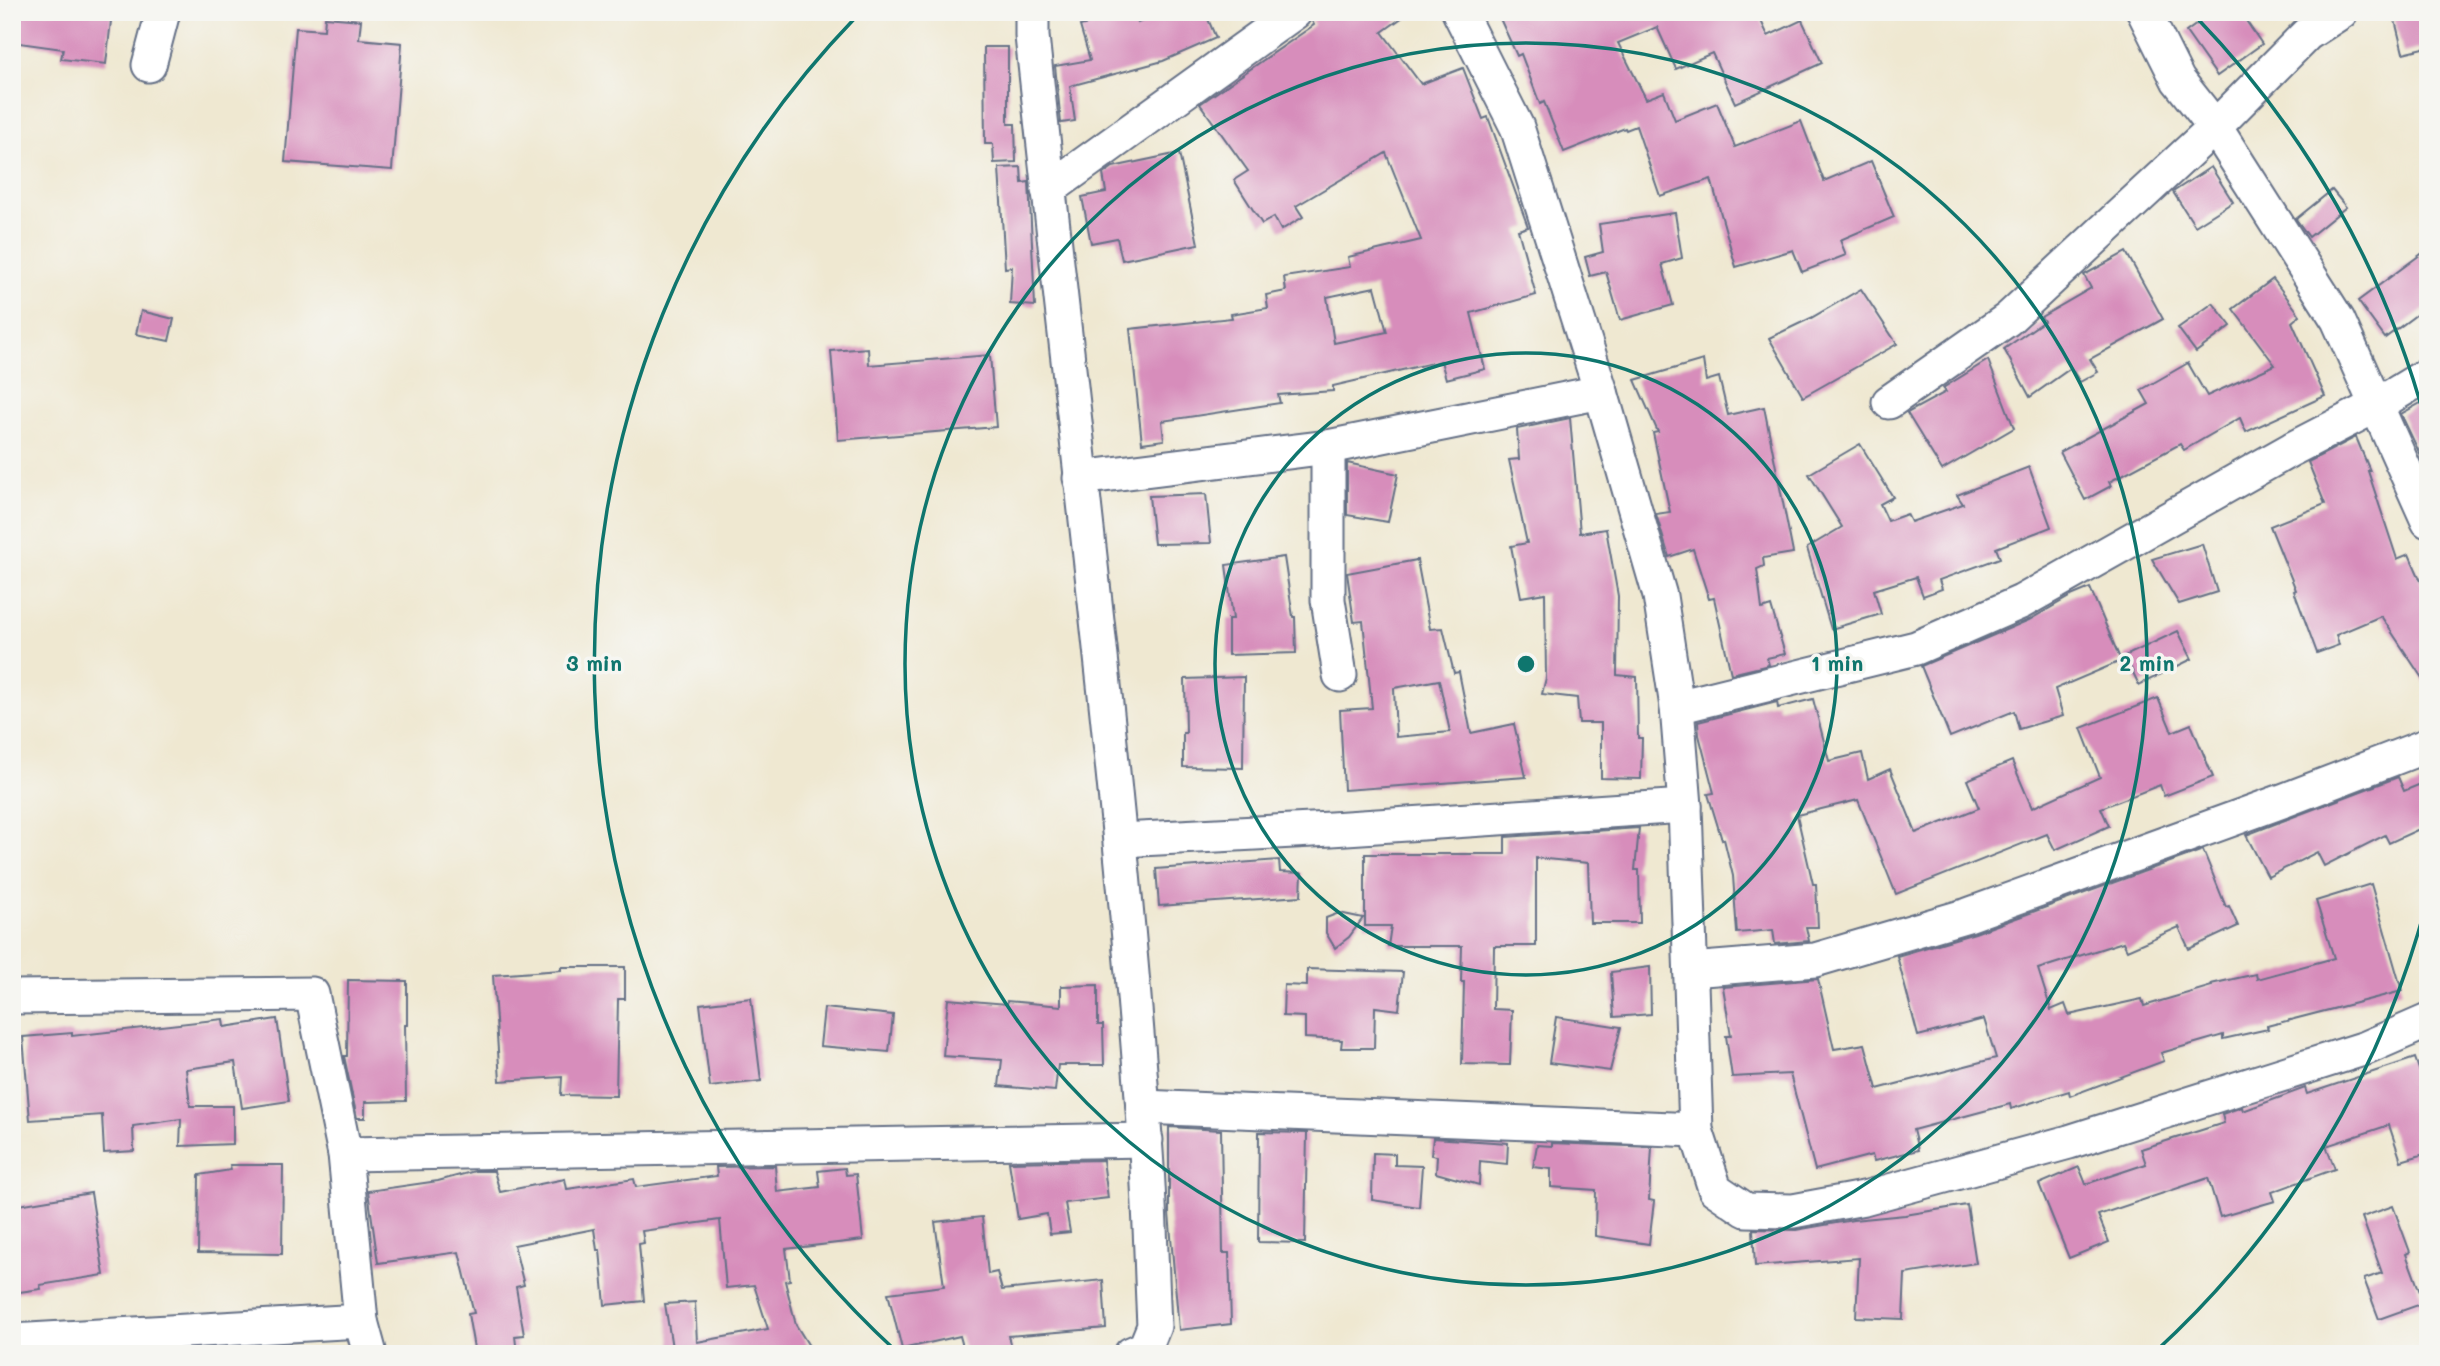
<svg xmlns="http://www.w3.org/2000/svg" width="2440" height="1366" viewBox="0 0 2440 1366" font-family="Mali,sans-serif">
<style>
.building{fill:#d78dbb;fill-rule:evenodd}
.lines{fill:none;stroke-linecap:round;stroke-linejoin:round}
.minor-casing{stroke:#657086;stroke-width:37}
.minor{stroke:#fff;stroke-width:33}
.ring{fill:none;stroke:#0f766e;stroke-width:3.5}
.centre{fill:#0f766e;stroke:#f6f6f2;stroke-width:3.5}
.ring-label{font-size:21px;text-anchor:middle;font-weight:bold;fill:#0f766e;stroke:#f6f6f2;stroke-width:7;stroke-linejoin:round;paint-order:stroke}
</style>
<rect width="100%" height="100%" fill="#f6f6f2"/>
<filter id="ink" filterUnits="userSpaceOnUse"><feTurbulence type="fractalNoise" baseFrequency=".0143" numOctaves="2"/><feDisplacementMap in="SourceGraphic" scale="14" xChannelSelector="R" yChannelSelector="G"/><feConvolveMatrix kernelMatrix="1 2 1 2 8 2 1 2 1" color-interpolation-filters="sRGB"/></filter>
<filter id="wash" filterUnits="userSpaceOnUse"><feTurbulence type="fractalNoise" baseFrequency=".00686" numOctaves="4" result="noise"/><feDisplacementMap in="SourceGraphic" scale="28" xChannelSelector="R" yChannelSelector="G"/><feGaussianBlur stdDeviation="1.57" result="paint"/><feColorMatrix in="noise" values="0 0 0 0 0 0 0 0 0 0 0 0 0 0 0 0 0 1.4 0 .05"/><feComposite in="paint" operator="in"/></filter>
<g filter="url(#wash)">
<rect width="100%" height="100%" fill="#efe8d1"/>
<g id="blocks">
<g class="building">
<polygon points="12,12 112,12 106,64 61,59 63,49 12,42"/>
<polygon points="1134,12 1138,23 1164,12 1205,12 1216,38 1163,61 1070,86 1075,121 1061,123 1055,66 1090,60 1080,26"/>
<path d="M 1323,12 L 1410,12 L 1382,32 L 1421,84 L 1463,68 L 1483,119 L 1488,117 L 1528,227 L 1518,230 L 1536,295 L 1471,313 L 1485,369 L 1446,379 L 1441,361 L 1333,386 L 1333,391 L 1278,395 L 1280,403 L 1162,421 L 1164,440 L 1142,443 L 1130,329 L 1232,318 L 1231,314 L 1268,308 L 1266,295 L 1286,291 L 1284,277 L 1350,267 L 1348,257 L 1421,240 L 1386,153 L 1296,206 L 1303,217 L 1281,230 L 1274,217 L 1262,224 L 1234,180 L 1248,171 L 1200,104 L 1314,25 L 1312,21 ZM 1375,287 L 1387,332 L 1334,343 L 1327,297 Z"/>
<polygon points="1497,12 1757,12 1768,36 1802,20 1822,63 1735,103 1712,53 1676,69 1657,27 1618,43 1646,99 1664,92 1675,120 1717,103 1735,147 1801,121 1824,181 1871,161 1894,217 1840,240 1846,255 1802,272 1793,250 1736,267 1711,179 1660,196 1636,126 1626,130 1625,128 1564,152 1544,102 1540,104 1521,54 1517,56"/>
<polygon points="2199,12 2240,12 2262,44 2217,76 2186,32 2201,21"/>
<polygon points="2393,12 2428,12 2428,47 2403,53"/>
<polygon points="325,17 361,20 359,39 402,43 392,170 285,162 296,28 324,30"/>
<polygon points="984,47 1008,47 1008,124 1015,124 1016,162 994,163 993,144 985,144"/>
<polygon points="1179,153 1198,244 1122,260 1117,238 1091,243 1082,197 1106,192 1103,174 1113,167"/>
<polygon points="1021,167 1022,183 1029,182 1035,306 1010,304 1012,267 1005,268 999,168"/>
<polygon points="2211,167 2233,202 2195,226 2173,192"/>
<polygon points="2332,190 2346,207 2309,237 2296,219"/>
<polygon points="1675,213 1682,258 1662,264 1673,305 1620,320 1606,272 1590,276 1585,257 1603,252 1599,224"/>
<polygon points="2428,249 2428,306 2385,338 2358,301"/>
<polygon points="2126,252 2163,319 2090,359 2098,372 2080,382 2071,368 2030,397 2004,349 2044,321 2041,317 2091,288 2084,275"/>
<polygon points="2273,279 2300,315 2292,322 2325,396 2246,432 2240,418 2184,450 2180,444 2109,482 2111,486 2085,500 2060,452 2149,404 2141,390 2188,363 2207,396 2275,365 2233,309"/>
<polygon points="1861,289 1897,344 1803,397 1769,338 1811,318"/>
<polygon points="2213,303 2231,326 2196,352 2178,328"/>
<polygon points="141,311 174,319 169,341 136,334"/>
<polygon points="868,348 869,365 990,355 996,427 838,440 831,351"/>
<polygon points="1703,360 1706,381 1719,377 1728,415 1764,407 1793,553 1763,558 1764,566 1757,569 1762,609 1771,606 1785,654 1767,658 1769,665 1731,674 1714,598 1709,599 1693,549 1669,557 1656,514 1670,512 1653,433 1658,432 1635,380"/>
<polygon points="1988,360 2014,428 1942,470 1907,413 1946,392 1943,388"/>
<polygon points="2428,399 2428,471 2401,414"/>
<polygon points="1570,418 1580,533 1606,529 1618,596 1617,675 1637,677 1638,738 1642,738 1641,779 1601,778 1601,723 1579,723 1577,698 1542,694 1546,678 1545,593 1521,597 1511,546 1527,543 1509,460 1519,459 1517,429"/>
<polygon points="2356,437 2370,471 2368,471 2397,559 2409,554 2428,597 2428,687 2381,616 2336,635 2339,645 2317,653 2294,591 2296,590 2270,526 2325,504 2308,462"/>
<polygon points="1860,444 1893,497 1880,504 1888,521 1907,514 1911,522 1963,504 1957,495 2029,467 2051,527 1996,548 2000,558 1939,580 1942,589 1923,596 1916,577 1874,590 1881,614 1831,629 1807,548 1842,527 1809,474"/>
<polygon points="1347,463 1398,474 1388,522 1347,515"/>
<polygon points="1206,494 1211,543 1154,544 1149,496"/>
<polygon points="2202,544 2217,592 2179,604 2152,559"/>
<polygon points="1284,557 1293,617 1295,617 1296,653 1228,655 1228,619 1233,619 1226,565"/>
<path d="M 1417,560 L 1430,629 L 1443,628 L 1454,673 L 1459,672 L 1471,733 L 1514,724 L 1526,777 L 1344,790 L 1340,710 L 1372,708 L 1363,621 L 1354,622 L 1347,573 ZM 1439,680 L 1450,732 L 1396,737 L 1394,688 Z"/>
<polygon points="2090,588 2121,661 2055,689 2063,716 2019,729 2014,711 1950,737 1921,666 2029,620 2071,596"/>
<polygon points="2178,631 2192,659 2139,685 2125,656"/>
<polygon points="1244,677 1243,768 1183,767 1183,733 1186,733 1185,679"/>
<polygon points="2158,698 2172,732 2191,724 2213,777 2164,796 2160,785 2101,808 2109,826 2055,850 2047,834 1896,894 1858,800 1797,815 1813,884 1816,884 1818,927 1806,927 1809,941 1775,944 1773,930 1737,933 1733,876 1724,839 1722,840 1708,794 1714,793 1699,735 1698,722 1777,702 1778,708 1813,699 1829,761 1862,753 1868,779 1890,769 1916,833 1979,808 1967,780 2012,761 2032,808 2100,777 2081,728"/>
<polygon points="2398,777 2404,791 2428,781 2428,825 2389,843 2385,835 2324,866 2317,852 2268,877 2246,835"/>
<polygon points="1639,828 1635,870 1639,870 1640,923 1590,923 1588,863 1536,858 1536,946 1494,946 1493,1009 1512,1010 1510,1065 1462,1064 1464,982 1461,982 1462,946 1388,946 1391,926 1365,926 1365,854 1505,854 1505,837"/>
<polygon points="2203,850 2226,907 2229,906 2238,926 2189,949 2179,927 2127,950 2123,942 2038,969 2051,1010 2065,1004 2069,1015 2142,999 2144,1006 2212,986 2211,984 2256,974 2257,979 2334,958 2316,901 2371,884 2402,991 2267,1026 2268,1029 2223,1039 2223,1035 2161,1053 2164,1061 2070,1096 2069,1091 2011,1109 2010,1104 1913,1130 1918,1150 1874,1161 1872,1155 1815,1170 1790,1074 1732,1077 1726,1036 1731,1036 1723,987 1818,979 1834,1049 1865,1044 1877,1089 1996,1058 1984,1019 1918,1036 1897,956 1975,933"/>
<polygon points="1279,860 1280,872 1302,873 1301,896 1159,906 1156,869"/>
<polygon points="1339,913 1363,918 1349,937 1335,948 1326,933 1326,918"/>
<polygon points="561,967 625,967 625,999 618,999 616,1096 561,1095 562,1077 500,1081 493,975 561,970"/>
<polygon points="1650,967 1651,1014 1614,1017 1611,972"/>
<polygon points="1307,969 1403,972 1399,1010 1375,1007 1374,1048 1341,1048 1342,1040 1305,1038 1305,1017 1283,1016 1284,985 1307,986"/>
<polygon points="348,980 407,981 407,1025 405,1025 406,1101 365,1102 365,1118 357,1118 344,1056 347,1056"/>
<polygon points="1098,985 1098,1025 1103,1025 1104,1065 1058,1065 1055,1091 999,1086 1002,1060 943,1056 948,999 1007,1004 1007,1001 1061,1006 1061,986"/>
<polygon points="751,998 761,1081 710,1087 700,1004"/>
<polygon points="824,1008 893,1015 889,1052 820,1046"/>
<polygon points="1556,1017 1621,1027 1610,1071 1549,1063"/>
<polygon points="223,1019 224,1027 277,1019 289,1101 242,1108 235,1062 186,1069 190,1106 233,1106 233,1144 180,1146 181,1119 133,1126 134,1151 104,1153 102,1115 30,1120 23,1037 72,1033 72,1036"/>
<polygon points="2415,1058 2428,1095 2428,1153 2401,1161 2389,1125 2326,1146 2335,1169 2272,1192 2275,1201 2220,1217 2208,1178 2098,1215 2109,1242 2069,1258 2039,1184 2079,1167 2086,1184 2146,1164 2141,1149 2224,1123 2222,1114 2242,1107 2243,1111 2305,1088 2307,1094"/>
<polygon points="1169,1127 1221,1130 1223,1253 1229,1253 1231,1324 1179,1330 1169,1213"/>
<polygon points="1259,1132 1307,1133 1305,1243 1258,1242"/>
<polygon points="1433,1138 1508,1143 1507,1164 1480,1161 1479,1185 1436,1173 1437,1156 1431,1155"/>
<polygon points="1552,1143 1652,1147 1649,1200 1654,1201 1649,1244 1595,1236 1596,1190 1551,1187 1551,1169 1533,1167 1537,1145 1552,1146"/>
<polygon points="1373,1153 1395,1154 1395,1165 1422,1166 1419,1207 1372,1200"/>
<polygon points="1103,1160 1108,1198 1065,1203 1070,1232 1050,1234 1047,1214 1018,1219 1009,1162"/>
<polygon points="230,1165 283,1165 282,1254 198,1253 199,1175 231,1170"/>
<polygon points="775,1166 777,1192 820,1187 818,1171 845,1168 846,1175 856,1174 863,1240 786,1249 790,1280 785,1281 796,1325 814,1354 673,1354 665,1304 695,1302 697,1342 768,1329 754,1285 726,1288 720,1220 642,1231 644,1243 639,1244 644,1301 605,1305 600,1250 597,1250 594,1229 514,1245 524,1285 516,1287 524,1335 515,1336 517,1354 475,1354 468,1314 474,1313 459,1252 378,1263 368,1191 438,1181 475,1171 494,1171 500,1192 565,1179 567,1189 634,1179 636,1187 717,1176 716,1167"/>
<polygon points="91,1193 104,1275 40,1285 41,1289 12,1293 12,1206"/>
<polygon points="1967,1205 1976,1263 1905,1274 1903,1319 1856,1317 1859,1258 1755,1266 1753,1229 1796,1230 1853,1220 1905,1215"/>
<polygon points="2393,1206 2410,1252 2406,1254 2424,1303 2379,1319 2364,1279 2382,1273 2362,1217"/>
<polygon points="982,1217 988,1274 997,1272 1002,1290 1103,1280 1106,1328 1008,1336 1013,1354 965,1354 960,1336 902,1349 888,1293 944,1286 935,1222"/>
</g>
</g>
</g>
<g filter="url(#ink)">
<use href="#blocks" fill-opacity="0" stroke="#657086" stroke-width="2"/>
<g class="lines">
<g class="minor-casing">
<g id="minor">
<path d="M 1032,12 L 1032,36 C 1071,403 1119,769 1145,1138 C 1150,1200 1151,1264 1154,1326 L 1145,1348 L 1131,1354"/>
<polyline points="1459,12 1517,127 1601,392 1660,596 1677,707 1685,806 1696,1130 1715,1189 1746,1210 1793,1211 1864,1198 2069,1142 2366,1048 2428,1021"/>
<polyline points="2144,12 2178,80 2215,127 2338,320 2428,521"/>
<polyline points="149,65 163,12"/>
<polyline points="1048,190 1295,12"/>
<polyline points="1889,402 2008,319 2215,127 2307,34 2341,12"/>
<polyline points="1328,447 1328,600 1340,675"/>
<polyline points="1080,478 1328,447 1601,392"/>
<polyline points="1677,707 1916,648 2021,602 2292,449 2377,405 2428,374"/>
<polyline points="1121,840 1331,829 1685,806"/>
<polyline points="1691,970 1815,960 1968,915 2285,800 2428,745"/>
<polyline points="12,997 312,994 345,1154 361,1321 370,1354"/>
<polyline points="1143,1107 1696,1130"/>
<polyline points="345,1154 1146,1140"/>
<polyline points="12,1341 361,1321"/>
</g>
</g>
<use href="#minor" class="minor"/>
</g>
</g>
<g class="ring">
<circle cx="1526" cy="664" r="311"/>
<circle cx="1526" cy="664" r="621"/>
<path d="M2426 905A932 932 0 0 1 2156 1351M896 1351A932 932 0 0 1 856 17M2196 17A932 932 0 0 1 2426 423"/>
</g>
<circle cx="1526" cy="664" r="10" class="centre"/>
<g class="ring-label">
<text x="1837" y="671">1 min</text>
<text x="2147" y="671">2 min</text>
<text x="594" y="671">3 min</text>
</g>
<rect width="2440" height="1366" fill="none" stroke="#f6f6f2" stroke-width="42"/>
</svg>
